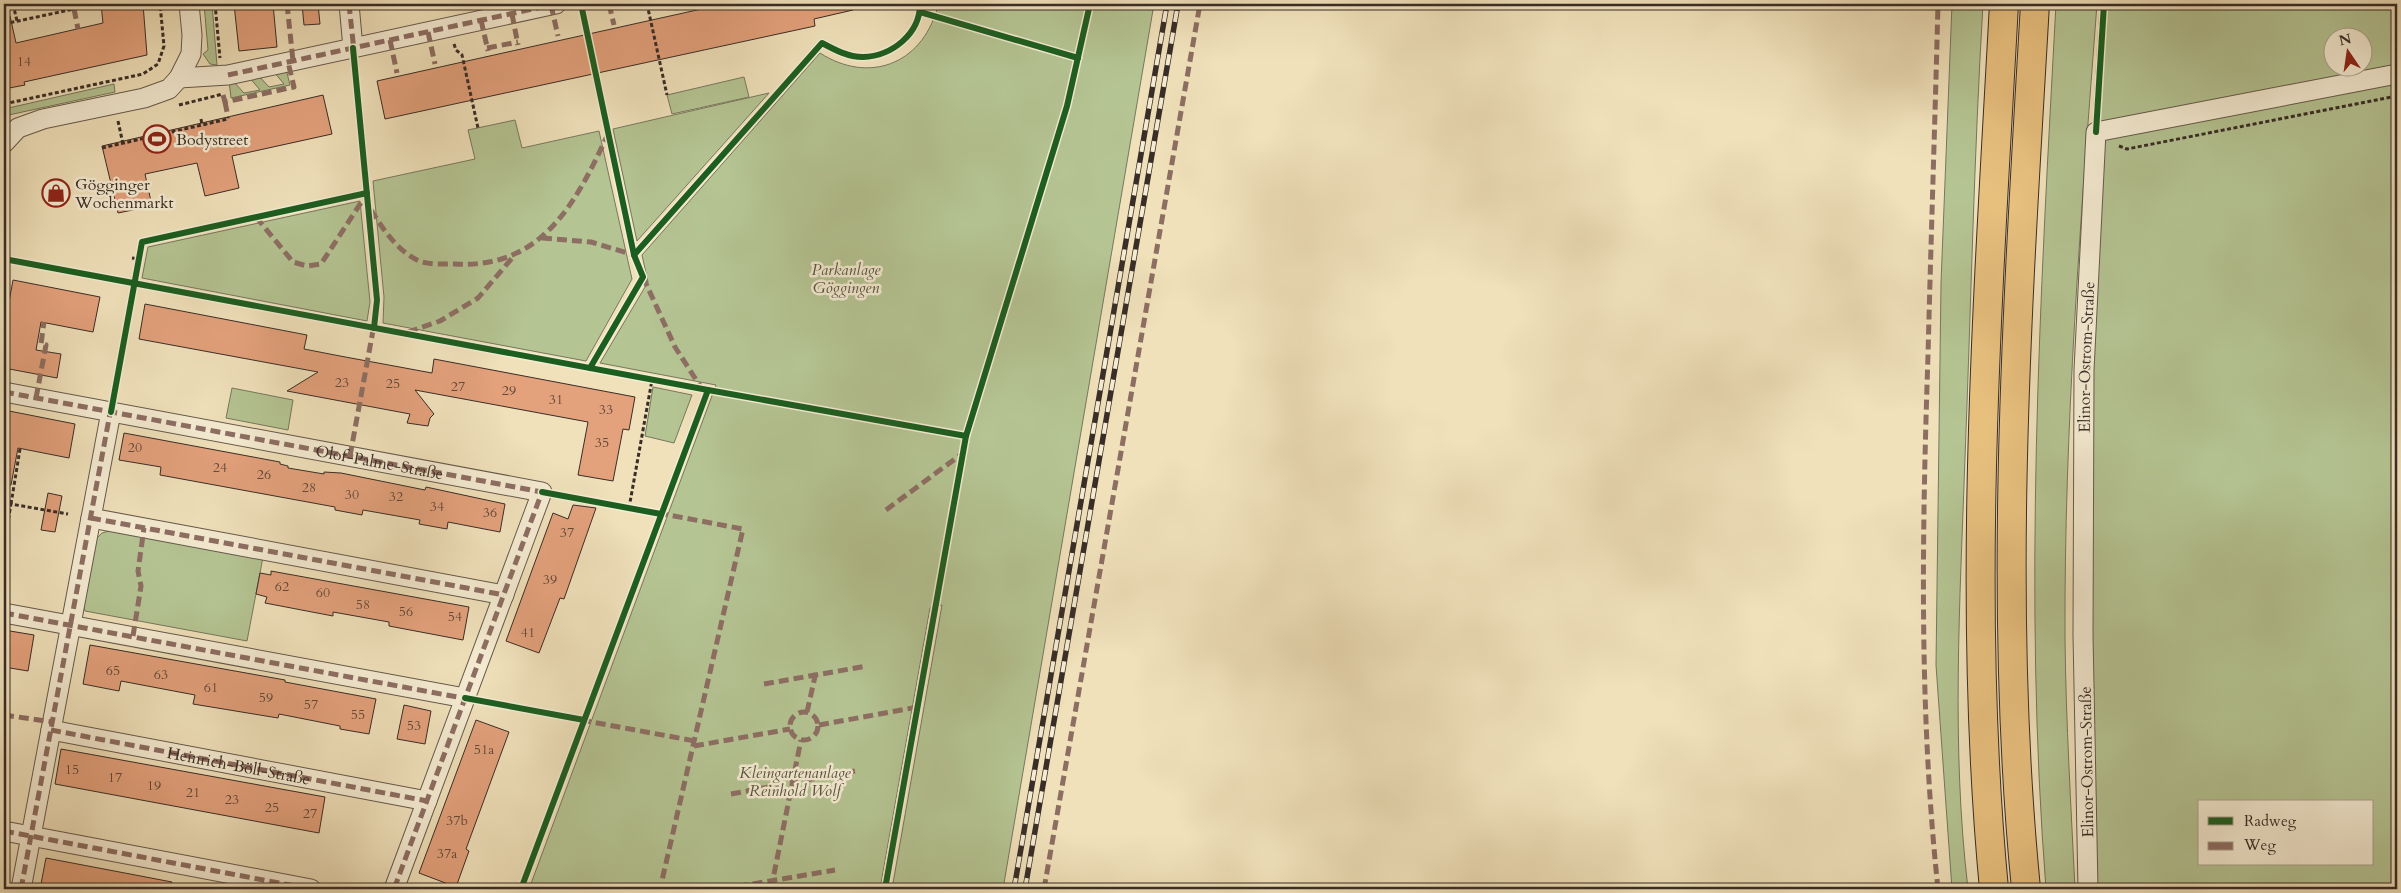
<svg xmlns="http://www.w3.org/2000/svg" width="2401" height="893" viewBox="0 0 2401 893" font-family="Cardo,serif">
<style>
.green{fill:#b5c493;stroke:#76785d;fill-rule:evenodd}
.building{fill:#e3a17c;stroke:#382d27}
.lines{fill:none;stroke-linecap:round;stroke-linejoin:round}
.minor-casing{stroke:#665a4c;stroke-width:21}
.trunk-casing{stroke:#382d27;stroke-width:30}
.path{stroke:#382d27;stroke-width:3;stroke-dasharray:4 2.5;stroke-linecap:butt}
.minor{stroke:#f5ecd3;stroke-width:19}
.trunk{stroke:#e8c07e;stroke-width:28}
.rail-casing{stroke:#382d27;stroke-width:5.5}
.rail{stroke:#f5ecd3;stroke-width:4;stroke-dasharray:11;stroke-linecap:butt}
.quiet{stroke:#8d6e63;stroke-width:5;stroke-dasharray:10 5;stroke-linecap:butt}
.cycleway-casing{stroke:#f5ecd3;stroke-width:9}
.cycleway{stroke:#1b5e20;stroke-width:6}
.labels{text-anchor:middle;stroke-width:5;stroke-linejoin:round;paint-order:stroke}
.number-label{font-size:14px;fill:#634a3c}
.poi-label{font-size:16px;fill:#382d27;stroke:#f5ecd3;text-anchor:start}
.park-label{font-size:16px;font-style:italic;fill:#575342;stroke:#f5ecd3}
.street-label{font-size:16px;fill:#382d27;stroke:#f5ecd3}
</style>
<rect width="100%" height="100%" fill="#f0e1bb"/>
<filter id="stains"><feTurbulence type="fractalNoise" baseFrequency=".004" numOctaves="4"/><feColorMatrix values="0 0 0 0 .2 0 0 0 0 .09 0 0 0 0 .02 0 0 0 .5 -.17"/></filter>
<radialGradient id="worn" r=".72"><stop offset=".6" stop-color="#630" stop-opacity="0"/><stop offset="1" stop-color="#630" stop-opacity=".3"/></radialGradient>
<g class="green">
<polygon points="204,4 212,4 217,65 210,64 203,54 208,50"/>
<path d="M 925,4 L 1154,4 L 1003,889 L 892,889 L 942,605 L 930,608 L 880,889 L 529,889 L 716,385 L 600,363 L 648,282 L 642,255 L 820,53 C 868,84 921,65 937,9 Z"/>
<path d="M 1952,4 L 1983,4 C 1974,155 1971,306 1965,458 C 1960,601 1951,746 1968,889 L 1952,889 L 1936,665 L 1941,283 Z"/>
<path d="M 2056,4 L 2097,4 C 2081,216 2064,427 2065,640 C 2066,723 2071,806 2075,889 L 2046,889 C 2023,594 2040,299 2056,4 Z"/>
<path d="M 2100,4 L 2397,4 L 2397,889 L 2081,889 L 2084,273 ZM 2334,38 L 2364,38 L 2364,68 L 2334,68 ZM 2200,802 L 2372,802 L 2372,864 L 2200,864 Z"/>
<polygon points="286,69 290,85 231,98 229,81 233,81 244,93 260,90 249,77 258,75 269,87 284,84 274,72"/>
<polygon points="744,77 749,97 672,114 667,95"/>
<polygon points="114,84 115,92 4,116 4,109"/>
<polygon points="769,93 637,241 613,129"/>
<polygon points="515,120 522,148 599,131 632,279 586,361 383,323 384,297 373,181 475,159 468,130"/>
<polygon points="360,201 370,302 367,321 142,278 148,247"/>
<polygon points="653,387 692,395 674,443 645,436"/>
<polygon points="232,388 293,400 288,430 226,418"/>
<polygon points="113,530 263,557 247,641 85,611 82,603 93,542 102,533"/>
</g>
<g class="building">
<polygon points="101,4 143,4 147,55 24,82 25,85 4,89 4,17 10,16 16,43 103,23"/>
<polygon points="234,4 273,4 277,47 239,51"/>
<polygon points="302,4 318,4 320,24 304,25"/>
<polygon points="724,4 852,4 853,10 814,19 815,26 385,119 377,81"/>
<polygon points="323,95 332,134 232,156 239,188 205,196 197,163 145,174 152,206 118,213 102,146"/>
<polygon points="13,280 100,297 93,332 41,322 36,350 61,354 57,378 4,368 4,329"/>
<polygon points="145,304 307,335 304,349 340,356 432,373 434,359 635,397 629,430 623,429 613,481 578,475 588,422 415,390 434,414 430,418 428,426 407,423 410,414 287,391 318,372 139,339"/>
<polygon points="4,410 75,424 69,458 18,448 11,485 4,484"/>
<polygon points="124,433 280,462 280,464 288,466 288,468 324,474 324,472 341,473 425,490 426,487 505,504 500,532 448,522 447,529 419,524 420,520 363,510 362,515 335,510 335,507 160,475 161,467 119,460"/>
<polygon points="48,493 62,496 55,532 41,530"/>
<polygon points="573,505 596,508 564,599 560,598 539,653 506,641 553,513 568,519"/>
<polygon points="271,571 469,607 463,640 389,626 389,622 333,612 333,616 265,603 267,597 256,594 260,573 271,575"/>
<polygon points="4,630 34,635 28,671 4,667"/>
<polygon points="90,645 285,680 285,682 376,699 369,734 340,729 340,726 279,714 278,718 193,704 195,695 121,681 119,691 83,684"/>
<polygon points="404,705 431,711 425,744 397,739"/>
<polygon points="476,720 509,732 466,849 469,851 456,887 419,873"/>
<polygon points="61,749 325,797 319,833 55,784"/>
<polygon points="46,858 172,882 171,889 40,889"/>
</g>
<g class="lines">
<g class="minor-casing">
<g id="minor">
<polyline points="349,4 353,48"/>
<polyline points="179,78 228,75 556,4"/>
<polyline points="4,143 18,128 43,119 144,98 169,89 179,78 191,54 192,35 189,4"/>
<polyline points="4,392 542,492 394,889"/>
<polyline points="91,518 504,595"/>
<polyline points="4,613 465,698"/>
<path id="s1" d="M 51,730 L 427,801"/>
<polyline points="4,831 311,889"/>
<polyline points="21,889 111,412"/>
<path id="s2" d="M 2088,889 L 2083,635 L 2084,370 L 2096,132 L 2397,74"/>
</g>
</g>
<g class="trunk-casing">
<g id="trunk">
<path d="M 1994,889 C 1966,595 1988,298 2004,4"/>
<path d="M 2026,889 C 1997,595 2018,298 2035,4"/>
</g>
</g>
<g class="path">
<polyline points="13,4 17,21"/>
<polyline points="215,4 220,58"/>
<polyline points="647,4 667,95"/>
<polyline points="4,24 74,9 74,4"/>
<polyline points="454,44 456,50 462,55 478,128"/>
<polyline points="4,104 143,74 158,64 164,46 160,4"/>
<polyline points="179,105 223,94"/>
<polyline points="201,119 202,125"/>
<polyline points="118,121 123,144"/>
<polyline points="152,131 153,136"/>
<polyline points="2119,146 2127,149 2397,96"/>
<polyline points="102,148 228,119 228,117"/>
<polyline points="132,258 139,259"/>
<polyline points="11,504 20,449"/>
<polyline points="629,508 652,380"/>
<polyline points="4,545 11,504 68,514"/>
</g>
<use href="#minor" class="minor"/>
<use href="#trunk" class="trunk"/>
<g class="rail-casing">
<g id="rail">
<polyline points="1014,889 1167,4"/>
<polyline points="1025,889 1178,4"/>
</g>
</g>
<use href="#rail" class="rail"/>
<g class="quiet">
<polyline points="287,4 293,61"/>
<polyline points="349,4 354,51"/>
<polyline points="609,4 614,25"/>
<polyline points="677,4 678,10"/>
<polyline points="551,5 558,36"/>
<polyline points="74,9 78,29"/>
<polyline points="512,14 518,45"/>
<polyline points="481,20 488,51"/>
<polyline points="428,32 435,64"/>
<polyline points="390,40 397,73"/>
<polyline points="487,48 518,42"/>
<polyline points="228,75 556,4"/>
<polyline points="223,95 225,102 294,87 288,62"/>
<polyline points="225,102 228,117"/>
<path d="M 371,210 C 383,229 396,249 417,260 C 427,265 444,264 455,264 C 542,269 576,203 608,134"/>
<polyline points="256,217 293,262 307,266 321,264 366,195"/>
<polyline points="542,238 591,242 634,255 636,253"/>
<polyline points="643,277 675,347 702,389"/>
<polyline points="408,332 440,321 478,298 513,257"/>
<path id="s3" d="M 4,392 L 542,492 L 394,889"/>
<polyline points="36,398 46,345 41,344 44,322"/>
<polyline points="350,456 374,325"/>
<polyline points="886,510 963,453"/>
<polyline points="658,513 743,529 660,889"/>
<polyline points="91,518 504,595"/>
<polyline points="4,613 468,699"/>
<polyline points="133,636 141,586 138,571 144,528"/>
<polyline points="764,684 867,666"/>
<circle cx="804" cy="726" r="14"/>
<polyline points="807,712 816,672"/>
<polyline points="4,715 53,722"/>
<polyline points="581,720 695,741"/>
<polyline points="819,725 918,707"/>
<polyline points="51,730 427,801"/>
<polyline points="694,746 790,729"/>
<polyline points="731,794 855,771"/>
<polyline points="4,831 311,889"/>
<polyline points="21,889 111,408"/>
<polyline points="723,889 835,870"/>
<polyline points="771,889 801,740"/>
<polyline points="1044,889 1200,4"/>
<path d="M 1938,889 C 1919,711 1922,534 1928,355 C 1931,238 1935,121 1938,4"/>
</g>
<g class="cycleway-casing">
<g id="cycleway">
<polyline points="581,4 634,255 643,277 590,368"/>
<polyline points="920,12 1078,58"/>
<polyline points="353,48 377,300 374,328"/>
<polyline points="2096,132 2104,4"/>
<path d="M 634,255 L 822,43 C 835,50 848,57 863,57 C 892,56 920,34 920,4"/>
<polyline points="4,259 708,390 521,889"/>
<polyline points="708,390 966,436"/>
<polyline points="111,412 142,242 367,193"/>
<polyline points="542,492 661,514"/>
<polyline points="465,698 584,720"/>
<polyline points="885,889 966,436 1067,106 1090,4"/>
</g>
</g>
<use href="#cycleway" class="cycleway"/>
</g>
<defs>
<g id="stadium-ring" transform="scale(1.4375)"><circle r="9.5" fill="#f5ecd3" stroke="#8f2418" stroke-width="1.5"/><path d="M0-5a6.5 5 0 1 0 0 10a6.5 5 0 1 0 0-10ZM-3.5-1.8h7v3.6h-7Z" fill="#8f2418"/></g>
<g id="shop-ring" transform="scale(1.4375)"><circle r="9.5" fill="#f5ecd3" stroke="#8f2418" stroke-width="1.5"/><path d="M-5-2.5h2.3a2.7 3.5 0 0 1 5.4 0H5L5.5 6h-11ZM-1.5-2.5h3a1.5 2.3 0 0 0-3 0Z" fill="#8f2418"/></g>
</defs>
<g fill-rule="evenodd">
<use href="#stadium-ring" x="157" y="139"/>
<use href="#shop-ring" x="56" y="193"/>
</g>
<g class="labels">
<g class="number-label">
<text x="24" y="66">14</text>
<text x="342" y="387">23</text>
<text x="393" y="388">25</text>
<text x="458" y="391">27</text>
<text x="509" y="395">29</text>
<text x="556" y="404">31</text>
<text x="606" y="414">33</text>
<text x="602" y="447">35</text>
<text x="135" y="452">20</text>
<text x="220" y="472">24</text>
<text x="264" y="479">26</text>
<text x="309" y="492">28</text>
<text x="352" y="499">30</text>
<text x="396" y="501">32</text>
<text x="437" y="511">34</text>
<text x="490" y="517">36</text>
<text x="567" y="537">37</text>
<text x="550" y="584">39</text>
<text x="282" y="591">62</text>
<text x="323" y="597">60</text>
<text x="363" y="609">58</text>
<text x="406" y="616">56</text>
<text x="455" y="621">54</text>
<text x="528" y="637">41</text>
<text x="113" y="675">65</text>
<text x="161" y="679">63</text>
<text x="211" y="692">61</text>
<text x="266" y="702">59</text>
<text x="311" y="709">57</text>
<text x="358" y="719">55</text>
<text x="414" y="730">53</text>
<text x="484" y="754">51a</text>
<text x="72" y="774">15</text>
<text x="115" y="782">17</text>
<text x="154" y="790">19</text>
<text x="193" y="797">21</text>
<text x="232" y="804">23</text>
<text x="272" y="812">25</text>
<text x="310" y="818">27</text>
<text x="457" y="825">37b</text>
<text x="447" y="858">37a</text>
</g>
<g class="poi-label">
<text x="176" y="145">Bodystreet</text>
<text x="75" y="190">Gögginger<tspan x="75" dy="18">Wochenmarkt</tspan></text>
</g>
<g class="park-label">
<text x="846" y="275">Parkanlage<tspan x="846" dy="18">Göggingen</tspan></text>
<text x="795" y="778">Kleingartenanlage<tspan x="795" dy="18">Reinhold Wolf</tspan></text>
</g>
<g class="street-label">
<text dy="6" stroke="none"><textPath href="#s2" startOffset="532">Elinor-Ostrom-Straße</textPath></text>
<text dy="6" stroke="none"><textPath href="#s3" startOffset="382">Olof-Palme-Straße</textPath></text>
<text transform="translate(2086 762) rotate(-91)" y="6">Elinor-Ostrom-Straße</text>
<text dy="6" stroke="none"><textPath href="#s1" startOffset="191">Heinrich-Böll-Straße</textPath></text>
</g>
</g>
<rect width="2401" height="893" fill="none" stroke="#f0e1bb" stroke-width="20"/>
<rect x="5" y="5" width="2391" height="883" fill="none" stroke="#382d27" stroke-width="2.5"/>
<rect x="10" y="10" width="2381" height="873" fill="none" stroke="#382d27"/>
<rect x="2198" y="800" width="175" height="65" fill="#f5ecd3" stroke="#a9a08e"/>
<rect x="2208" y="817" width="25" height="8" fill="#1b5e20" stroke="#a9a08e"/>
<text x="2244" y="826" font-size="15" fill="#382d27">Radweg</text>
<rect x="2208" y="842" width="25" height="8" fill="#8d6e63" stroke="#a9a08e"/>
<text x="2244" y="850" font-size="15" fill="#382d27">Weg</text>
<g transform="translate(2348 52) rotate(347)"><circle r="24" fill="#f5ecd3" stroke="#a9a08e"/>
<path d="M0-4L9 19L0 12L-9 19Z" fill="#8f2418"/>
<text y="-8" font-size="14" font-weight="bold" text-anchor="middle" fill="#382d27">N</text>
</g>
<rect width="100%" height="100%" filter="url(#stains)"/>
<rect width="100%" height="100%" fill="url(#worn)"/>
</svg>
